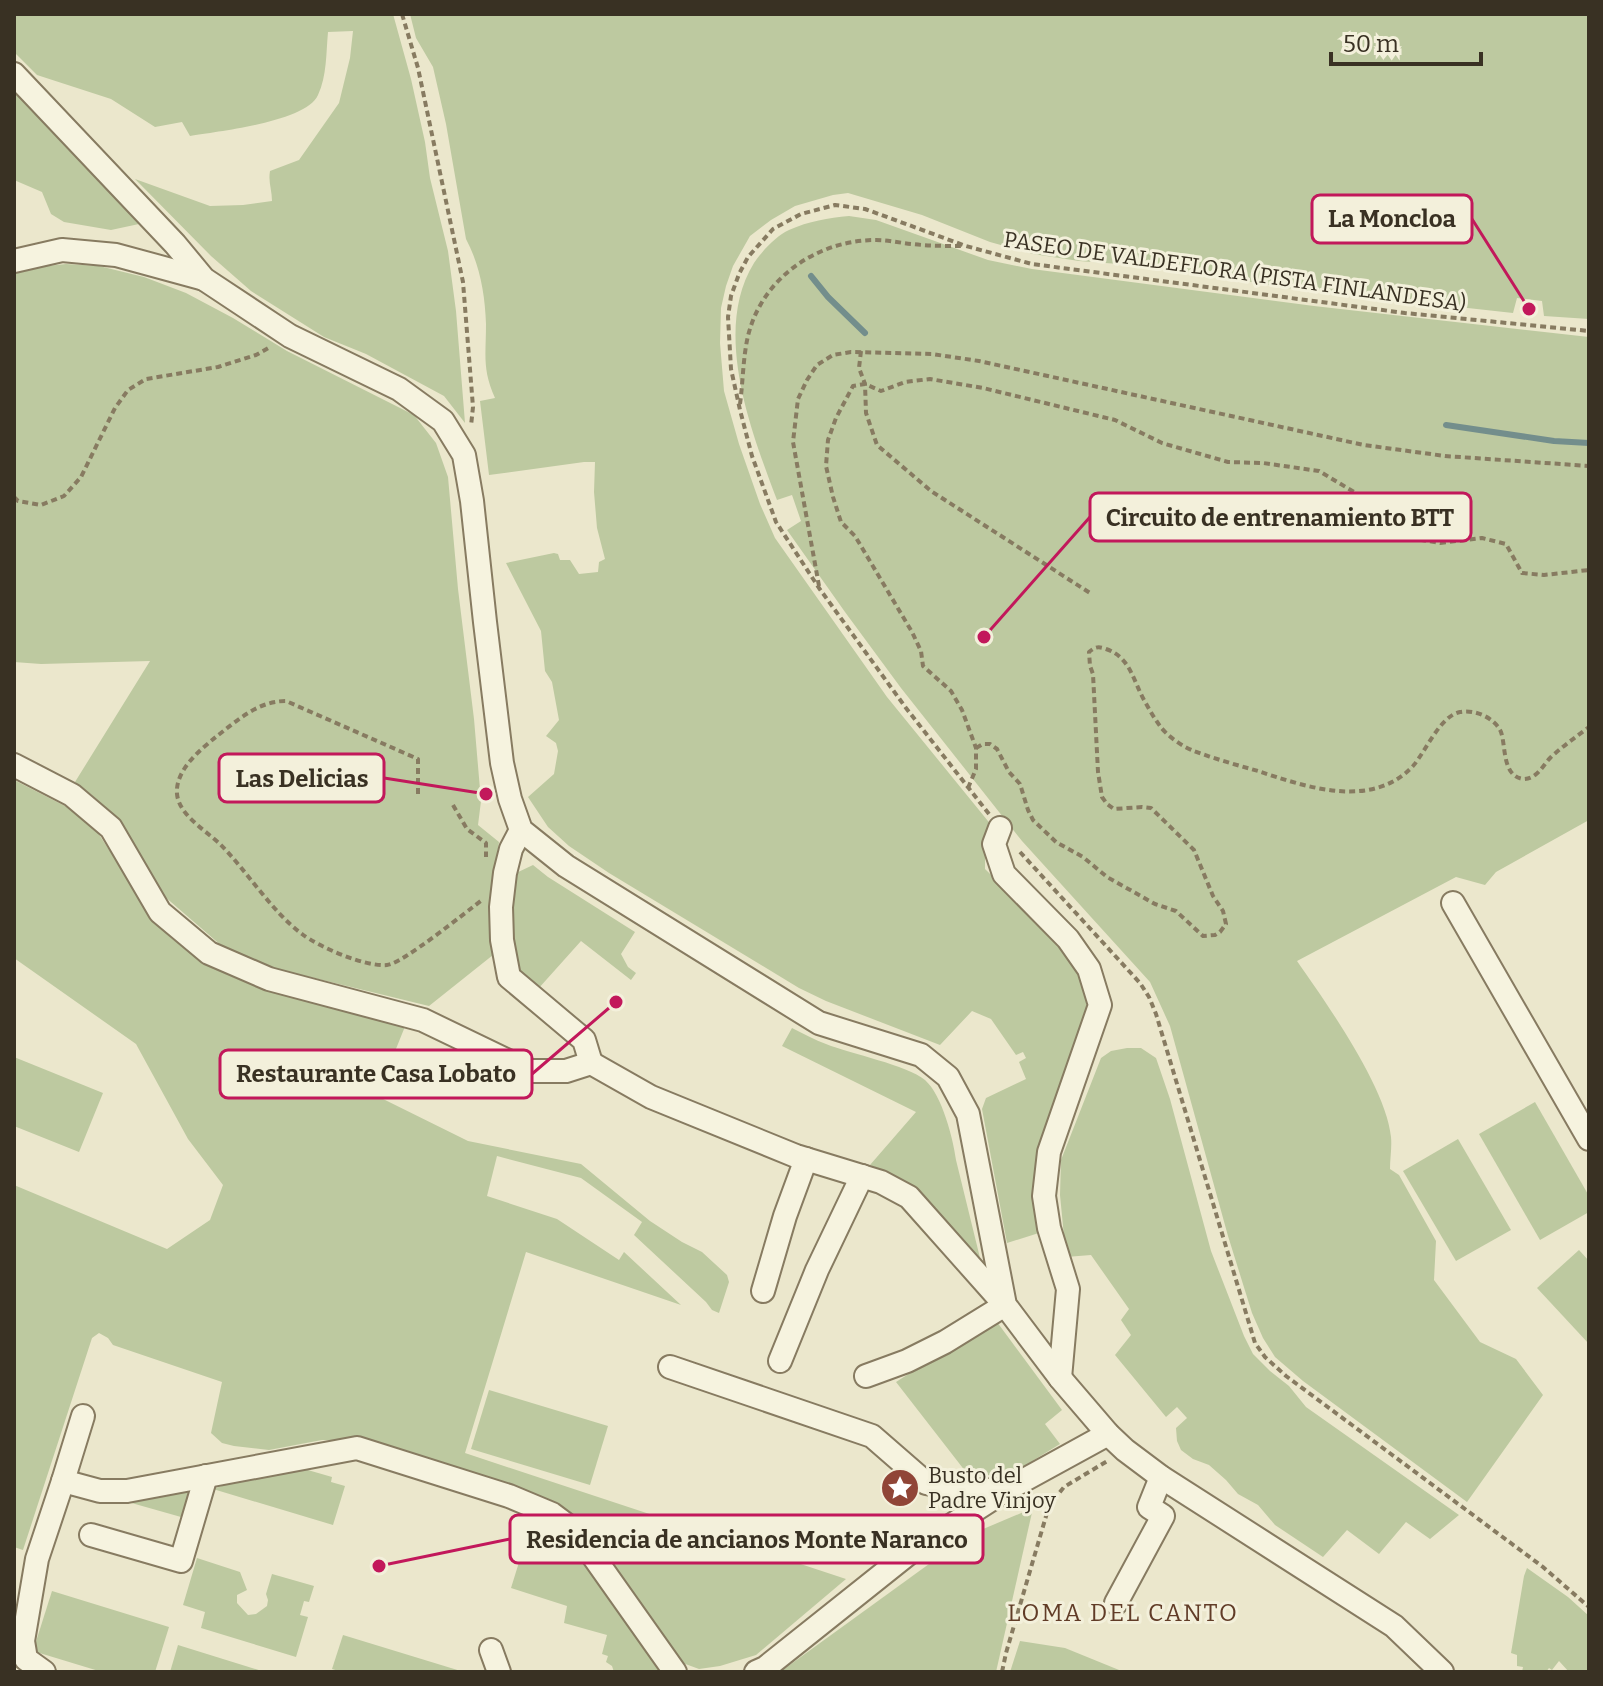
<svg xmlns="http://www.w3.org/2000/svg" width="1603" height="1686" viewBox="0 0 1603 1686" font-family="Bitter,serif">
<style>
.green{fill:#bdc9a0}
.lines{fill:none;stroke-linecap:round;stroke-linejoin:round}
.stream{stroke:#738e8c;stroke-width:6}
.minor-casing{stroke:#877b61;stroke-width:26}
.path{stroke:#877b61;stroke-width:4;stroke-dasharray:6 4;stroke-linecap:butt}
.minor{stroke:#f6f3df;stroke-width:22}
.labels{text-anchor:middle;stroke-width:6;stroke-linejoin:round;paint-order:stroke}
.street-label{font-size:22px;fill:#393123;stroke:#f3f0db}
.poi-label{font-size:22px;fill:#393123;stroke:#f3f0db;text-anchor:start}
.neighbourhood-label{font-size:24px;letter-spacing:2px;fill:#613c27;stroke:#f3f0db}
.leader{fill:none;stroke:#c2185b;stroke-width:3}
.callout-dot{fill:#c2185b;stroke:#f3f0db;stroke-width:3}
.callout{fill:#f3f0db;stroke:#c2185b;stroke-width:3}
.callout-label{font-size:24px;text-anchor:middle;font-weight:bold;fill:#393123}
</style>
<rect width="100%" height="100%" fill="#ebe7cc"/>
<g class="green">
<path d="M 14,14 L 393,14 L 411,79 L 425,142 L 430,178 L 448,251 L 456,311 L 465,423 L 444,396 L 366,354 L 324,337 L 251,291 L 211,256 L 135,179 L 210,206 L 243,205 L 272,201 C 272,190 268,182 270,171 L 299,160 L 339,103 L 350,58 L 353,31 L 328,32 C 326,53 327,76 318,95 C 306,122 219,131 190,136 L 182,122 L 155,127 L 111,99 L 37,75 L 14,52 Z"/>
<path d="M 410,14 L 1589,14 L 1589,319 L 1544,316 L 1542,301 L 1517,298 L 1513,313 L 1287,288 L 1217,276 L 1132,265 L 1079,261 L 1033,254 L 990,242 L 922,215 L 848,193 L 833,195 L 795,206 L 771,220 L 750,236 L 733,266 L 726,286 L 721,308 L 720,343 L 724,391 L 739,444 L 760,504 L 775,538 L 887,697 L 992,826 L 985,849 L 985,869 L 1057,939 L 1078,963 L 1089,1003 L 1042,1232 L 1007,1243 L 982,1109 L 986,1098 L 1026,1079 L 1019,1062 L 1026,1058 L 1023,1052 L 1016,1055 L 991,1019 L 972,1011 L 940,1045 L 826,1001 L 799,988 L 609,873 L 569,846 L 548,827 L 528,797 L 554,774 L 558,751 L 556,743 L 546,736 L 559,720 L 552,682 L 545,671 L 541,631 L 506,563 L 554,553 L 558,554 L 560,560 L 570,560 L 579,574 L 598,572 L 599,562 L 605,559 L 597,528 L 594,492 L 595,462 L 584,462 L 489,475 L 480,401 L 495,398 C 482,369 486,355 486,324 C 485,295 480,265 466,239 L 446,124 L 433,67 L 416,38 Z"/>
<polygon points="14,92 139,224 111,230 64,222 51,214 42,192 14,180"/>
<path d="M 849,216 L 876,220 L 988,260 L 1032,269 L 1314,306 L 1589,337 L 1589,820 L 1496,872 L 1485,885 L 1456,877 L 1297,961 C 1327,1004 1386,1087 1391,1137 C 1392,1147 1390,1159 1390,1169 L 1399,1175 L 1436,1241 L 1434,1280 L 1480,1342 L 1516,1359 L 1543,1395 L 1467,1502 L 1303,1381 L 1275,1357 L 1263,1338 L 1252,1313 L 1228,1236 L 1170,1026 L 1150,982 L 1022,841 L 901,688 L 845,612 L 787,530 L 801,521 L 792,495 L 777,500 C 751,431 712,331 754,263 C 762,251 776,236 789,230 C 809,221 828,218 849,216 Z"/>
<polygon points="66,264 99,266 144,277 186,293 233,318 287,351 414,415 436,443 448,477 458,589 474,719 481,801 478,825 499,842 491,893 491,914 493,955 429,1006 269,967 249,960 223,947 164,896 121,823 92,795 75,782 150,661 41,664 14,662 14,273 28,268"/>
<polygon points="14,780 67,807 96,830 156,921 171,938 196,957 223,972 256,985 406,1024 377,1096 468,1141 581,1164 650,1221 682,1242 702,1252 727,1275 729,1282 719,1313 712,1310 706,1302 634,1235 642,1222 581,1178 497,1156 487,1196 557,1219 619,1260 624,1252 681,1305 526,1252 465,1453 846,1579 756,1655 720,1666 699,1669 680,1662 588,1529 568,1512 550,1501 463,1476 363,1441 322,1440 269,1450 234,1446 222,1443 211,1433 222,1382 113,1345 108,1338 99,1333 92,1338 23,1550 14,1547 14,1185 167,1249 210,1220 223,1185 188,1139 136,1044 14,958"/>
<polygon points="533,865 548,877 635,932 621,954 628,967 636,973 631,980 581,941 538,989 519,971 510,944 508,913 514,874"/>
<path d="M 792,1028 C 804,1034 815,1040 826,1044 C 851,1054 907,1065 925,1080 C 942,1095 953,1138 956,1160 L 981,1262 L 919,1196 L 895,1177 L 870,1165 L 916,1112 L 782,1046 Z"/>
<polygon points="1127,1048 1141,1048 1156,1058 1170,1099 1211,1251 1244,1336 1253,1354 1270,1371 1289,1386 1306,1407 1459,1515 1430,1539 1406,1522 1379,1554 1347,1530 1323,1557 1275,1525 1258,1505 1238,1494 1226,1480 1209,1465 1193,1459 1181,1450 1177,1441 1176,1428 1187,1418 1177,1407 1166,1417 1115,1355 1131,1335 1121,1320 1129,1309 1091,1255 1066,1257 1060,1195 1061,1160 1101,1058 1111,1051"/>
<polygon points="14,1057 103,1093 79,1152 14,1126"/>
<polygon points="1535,1102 1589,1196 1589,1212 1540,1240 1479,1134"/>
<polygon points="1458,1139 1511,1230 1456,1261 1403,1171"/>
<polygon points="1579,1250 1589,1261 1589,1344 1537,1288"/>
<polygon points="990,1322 997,1322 1062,1410 1045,1424 1060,1444 1011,1474 969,1476 896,1382"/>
<polygon points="489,1390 608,1426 590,1485 471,1449"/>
<polygon points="294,1466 332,1477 331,1482 345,1486 333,1525 213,1489 252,1476"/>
<polygon points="190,1487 181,1517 121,1500"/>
<polygon points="1033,1508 996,1672 780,1672 969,1535"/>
<polygon points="534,1514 570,1536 662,1672 614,1672 612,1666 606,1662 608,1656 602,1654 607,1635 564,1623 567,1606 511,1588"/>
<polygon points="197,1558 240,1572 247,1590 237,1595 237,1603 248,1615 256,1614 267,1606 268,1600 266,1594 272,1574 314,1586 309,1602 304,1601 300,1615 308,1617 296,1657 201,1628 205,1612 183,1605"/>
<polygon points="1527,1568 1568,1597 1589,1616 1589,1672 1569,1672 1559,1661 1552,1670 1549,1668 1546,1672 1522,1672 1523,1667 1517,1666 1517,1655 1511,1653 1524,1576"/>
<polygon points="52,1591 169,1627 155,1672 102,1672 33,1651"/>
<polygon points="343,1635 464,1672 342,1672 332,1669"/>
<polygon points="1020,1641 1065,1648 1124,1672 1010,1672"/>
<polygon points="178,1645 265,1672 170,1672"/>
</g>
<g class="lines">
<g class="stream">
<polyline points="811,276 828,297 865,333"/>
<polyline points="1446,425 1554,441 1589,443"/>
</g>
<g class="minor-casing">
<g id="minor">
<polyline points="14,74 175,244 204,279 290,336 399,389 443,421 464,455 472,501 485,622 502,763 510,799 521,830 566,866 819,1023 921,1055 948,1077 968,1114 1005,1305 1060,1378 1108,1434 1125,1450 1161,1477 1394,1626 1442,1672"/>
<polyline points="14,261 62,250 116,255 204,279"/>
<polyline points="14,765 72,795 111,828 160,912 209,953 269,979 423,1020 529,1071 566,1071 591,1063 651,1097 796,1156 881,1182 909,1197 1005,1305 945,1342 907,1361 866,1376"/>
<polyline points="1000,828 994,844 1004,874 1068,939 1089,969 1100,1005 1049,1152 1044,1196 1049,1228 1068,1289 1060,1378"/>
<polyline points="521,830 511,849 505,873 501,907 502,940 509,977 584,1040 591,1063"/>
<polyline points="1453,903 1589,1139"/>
<polyline points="763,1291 785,1216 806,1159"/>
<polyline points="780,1361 817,1270 862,1176"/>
<polyline points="670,1367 872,1436 926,1483 963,1490 1005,1490"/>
<polyline points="63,1481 83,1416"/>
<polyline points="91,1535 181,1561 206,1476"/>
<polyline points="1116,1603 1163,1516 1149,1507 1161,1477"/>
<polyline points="491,1650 499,1672"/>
<polyline points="44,1672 26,1659 23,1641 37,1559 63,1481 100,1491 127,1491 357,1448 509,1496 552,1514 576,1532 675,1672"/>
<polyline points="756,1672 765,1668 913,1550 1006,1490 1108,1434"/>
</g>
</g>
<g class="path">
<polyline points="402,14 418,68 463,282 473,407 471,426"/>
<polyline points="861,351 859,368 865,384 866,413 877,445 931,491 1090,593"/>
<path d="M 740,404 C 743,382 743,357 748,336 C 762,278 817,240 876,240 C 889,240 900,243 912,244 C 929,246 946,246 962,246"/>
<polyline points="14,497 18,501 41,505 64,496 81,477 115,408 128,390 146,379 218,367 256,355 270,347"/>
<polyline points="819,586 793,442 798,399 807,380 817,365 833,355 851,352 932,354 979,361 1364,445 1445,456 1589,466"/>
<path d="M 976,748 L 983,744 L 990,744 L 997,749 L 1009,772 L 1020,784 L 1028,810 L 1033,820 L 1056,842 L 1083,857 L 1107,877 L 1155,904 L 1176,911 L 1203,936 L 1215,935 L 1220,932 L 1226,924 L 1223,911 L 1213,896 L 1194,850 L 1151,808 L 1142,807 L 1114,809 L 1107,804 L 1102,797 L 1098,772 L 1093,674 L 1090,666 L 1089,652 C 1095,647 1098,646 1106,649 C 1130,657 1133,680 1144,700 C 1149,709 1154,718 1160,726 C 1167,736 1183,747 1194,751 C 1215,759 1237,765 1258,771 C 1306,787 1372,810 1413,766 C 1426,751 1440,716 1460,712 C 1475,709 1495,718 1501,732 C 1506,746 1502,776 1523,779 C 1527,779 1531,778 1535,775 C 1541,771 1545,763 1551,757 C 1563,746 1576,737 1589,727"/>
<polyline points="968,788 976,769 976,748 962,710 951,691 923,666 921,651 912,632 855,536 841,522 833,497 826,466 828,440 836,418 853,386 865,384 881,391 905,382 930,379 983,388 1115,420 1162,443 1228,462 1263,463 1319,471 1354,492 1363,506 1394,529 1416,539 1440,543 1482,538 1506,544 1522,573 1544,575 1589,570"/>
<path d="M 418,794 L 418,759 L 286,701 C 258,701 238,720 217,736 C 200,750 175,770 177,794 C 179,815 205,830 220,844 C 247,871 272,912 302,934 C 319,947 365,967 387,965 C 402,964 466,912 482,900"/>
<polyline points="453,805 467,829 486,843 486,857"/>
<polyline points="989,814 906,708 819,588 776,522 752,456 740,410 731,369 728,317 731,296 739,274 748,257 773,229 801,214 835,205 865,209 966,246 1032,264 1405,313 1589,331"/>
<polyline points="1020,852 1140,983 1149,997 1156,1014 1255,1343 1265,1357 1286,1376 1543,1567 1589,1607"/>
<polyline points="1002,1672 1006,1653 1049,1506 1064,1487 1109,1460"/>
</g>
<use href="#minor" class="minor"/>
</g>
<defs>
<g id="sight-disc" transform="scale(2)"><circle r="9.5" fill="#904537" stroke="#f3f0db"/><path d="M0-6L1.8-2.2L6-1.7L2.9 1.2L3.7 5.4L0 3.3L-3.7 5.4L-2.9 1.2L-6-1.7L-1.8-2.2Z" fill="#fff"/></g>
</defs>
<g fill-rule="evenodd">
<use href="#sight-disc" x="900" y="1488"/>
</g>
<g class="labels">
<g class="street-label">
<text transform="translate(1235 271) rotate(8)" y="8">PASEO DE VALDEFLORA (PISTA FINLANDESA)</text>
</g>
<g class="poi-label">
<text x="928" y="1483">Busto del<tspan x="928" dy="25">Padre Vinjoy</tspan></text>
</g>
<g class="neighbourhood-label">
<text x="1123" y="1621">LOMA DEL CANTO</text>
</g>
</g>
<path class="leader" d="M1529 309L1472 219M984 637L1090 517M486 794L384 778M616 1002L532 1074M379 1566L510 1539"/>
<g class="callout-dot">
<circle cx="1529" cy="309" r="8"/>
<circle cx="984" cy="637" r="8"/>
<circle cx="486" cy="794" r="8"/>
<circle cx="616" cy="1002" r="8"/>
<circle cx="379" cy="1566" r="8"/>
</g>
<g class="callout">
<rect x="1312" y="195" width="160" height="48" rx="8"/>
<rect x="1090" y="493" width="381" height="48" rx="8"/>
<rect x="219" y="754" width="165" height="48" rx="8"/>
<rect x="220" y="1050" width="312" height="48" rx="8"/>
<rect x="510" y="1515" width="473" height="48" rx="8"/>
</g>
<g class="callout-label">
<text x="1392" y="227">La Moncloa</text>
<text x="1280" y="526">Circuito de entrenamiento BTT</text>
<text x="302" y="787">Las Delicias</text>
<text x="376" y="1082">Restaurante Casa Lobato</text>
<text x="747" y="1548">Residencia de ancianos Monte Naranco</text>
</g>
<rect width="1603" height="1686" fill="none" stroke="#393123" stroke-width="32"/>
<path d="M1331 52v12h150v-12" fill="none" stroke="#393123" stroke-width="4"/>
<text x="1343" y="52" font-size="24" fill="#393123" stroke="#f3f0db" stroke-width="6" paint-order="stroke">50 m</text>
</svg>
